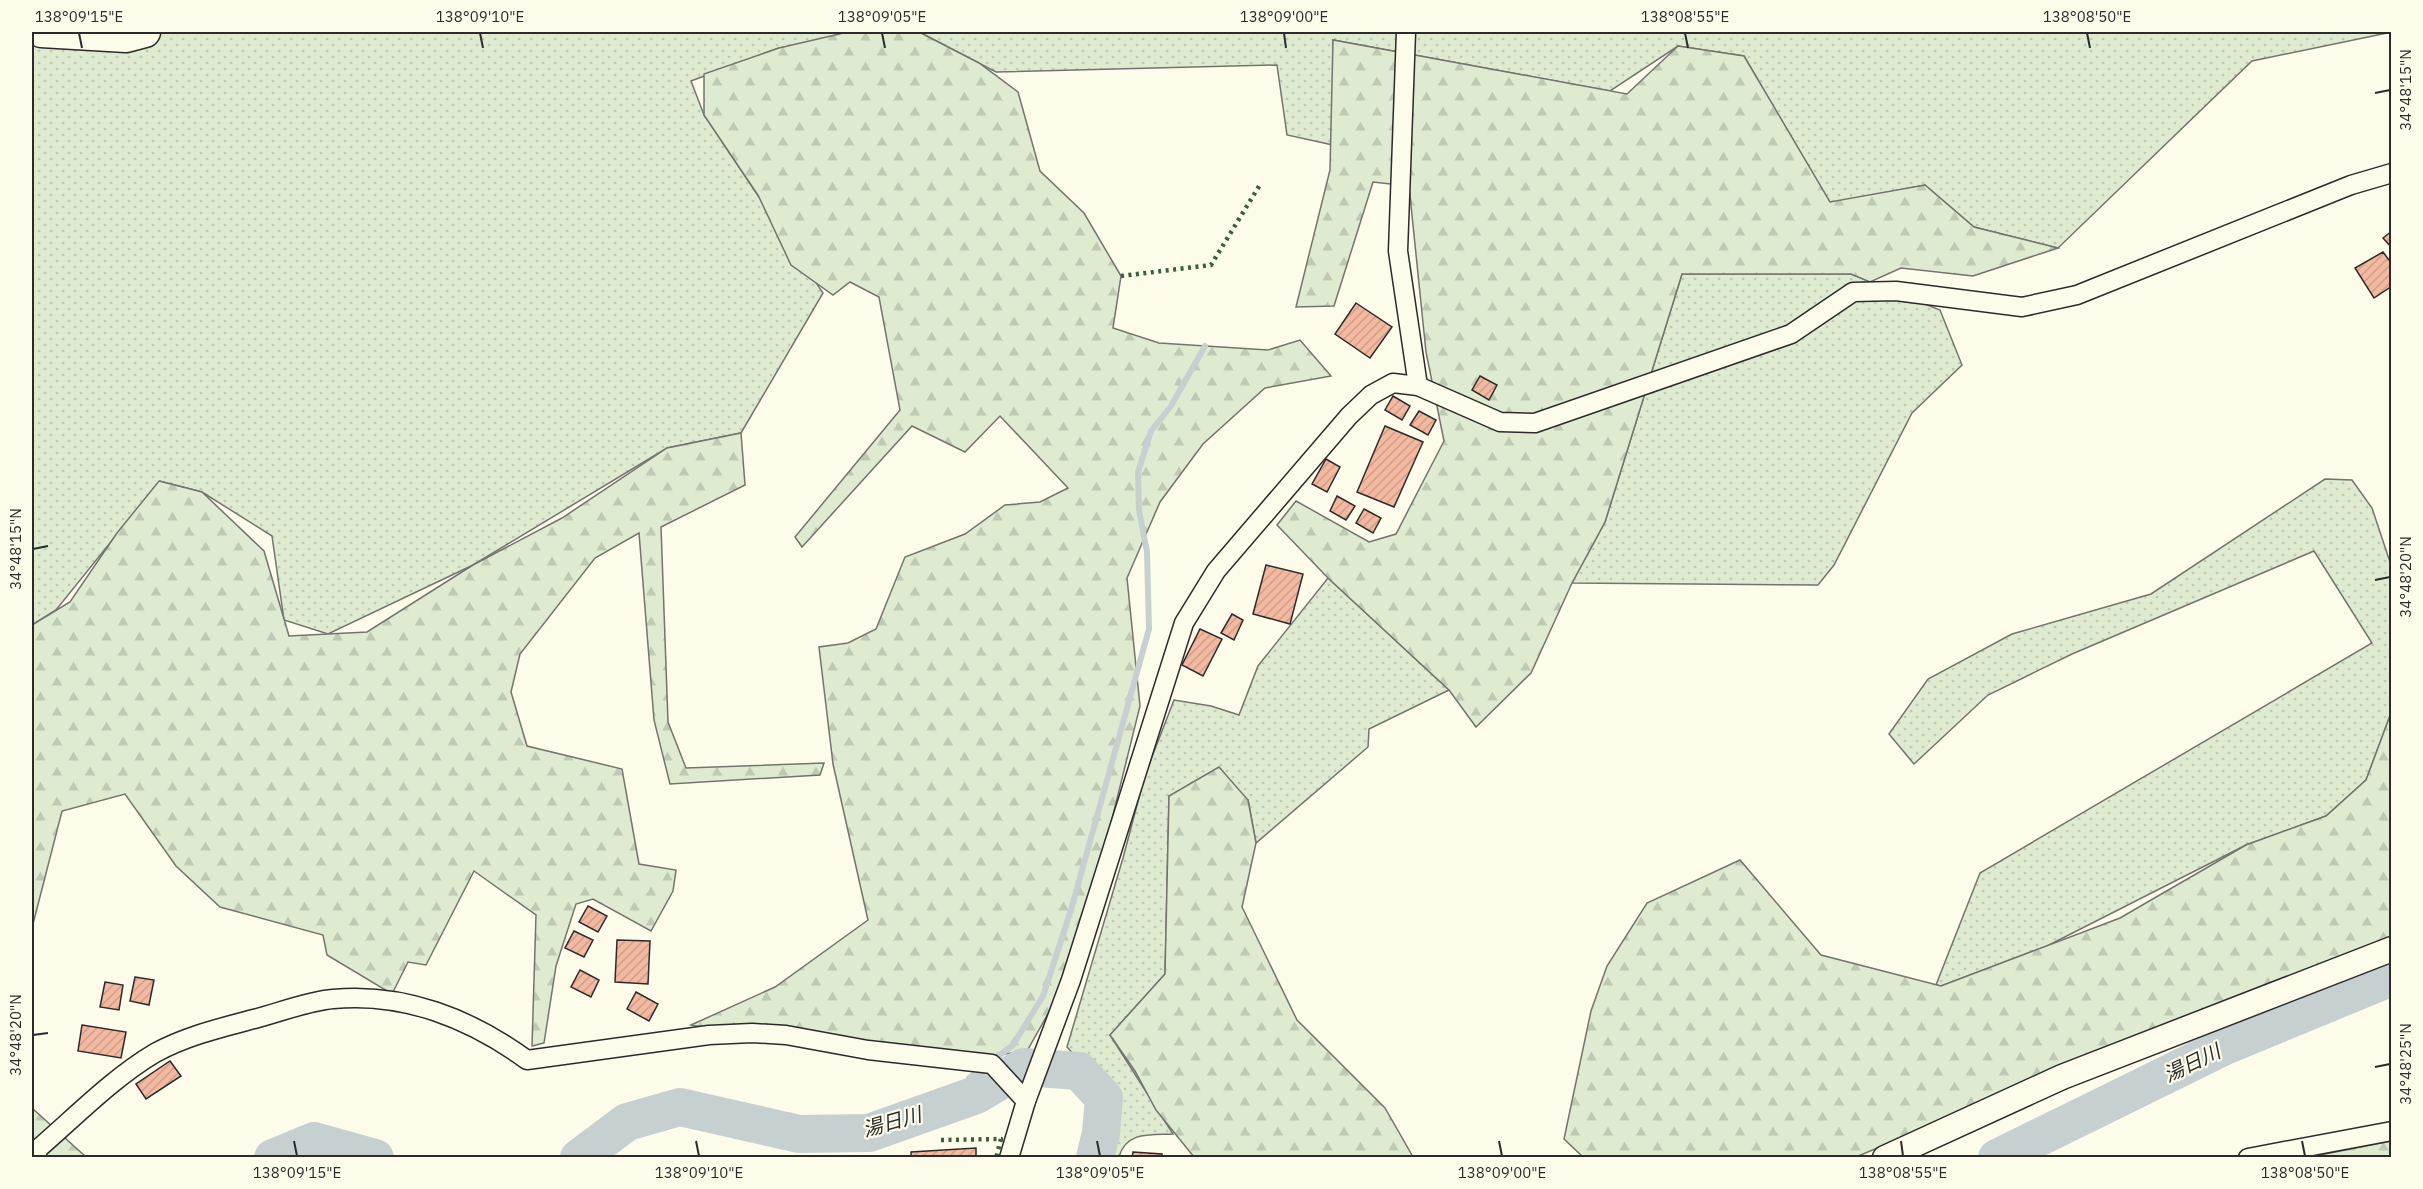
<svg xmlns="http://www.w3.org/2000/svg" width="2423" height="1189" viewBox="0 0 2423 1189" font-family="'IBM Plex Sans','Noto Sans JP',sans-serif">
<style>
.grass{fill:url(#grass-dots);stroke:#74746e;stroke-width:1.5}
.forest{fill:url(#forest-firs);stroke:#74746e;stroke-width:1.5}
.lines{fill:none;stroke-linecap:round;stroke-linejoin:round}
.stream{stroke:#c7d0d0;stroke-width:6}
.river{stroke:#c7d0d0;stroke-width:38}
.building{fill:url(#building-hatch);stroke:#2b2b2b;stroke-width:1.5}
.minor-casing{stroke:#2b2b2b;stroke-width:21}
.tertiary-casing{stroke:#2b2b2b;stroke-width:27}
.primary-casing{stroke:#2b2b2b;stroke-width:33}
.minor{stroke:#fdfbea;stroke-width:18}
.tertiary{stroke:#fdfbea;stroke-width:24}
.primary{stroke:#fdfbea;stroke-width:30}
.hedge{stroke:#34623c;stroke-width:4.5;stroke-dasharray:3 4.5;stroke-linecap:butt}
.ticks{fill:none;stroke:#2b2b2b;stroke-width:2}
.labels{text-anchor:middle;stroke-width:4.5;stroke-linejoin:round;paint-order:stroke}
.water-label{font-size:20px;font-style:italic;fill:#2b2b2b;stroke:#fdfbea}
.neatline{fill:none;stroke:#2b2b2b;stroke-width:2}
.ticks-label{font-size:15px;text-anchor:middle;fill:#2b2b2b}
</style>
<defs>
<pattern id="grass-dots" width="8" height="8" patternUnits="userSpaceOnUse" patternTransform="scale(1.5)"><rect width="8" height="8" fill="#deebd1"/><path d="M2 2h.1M6 6h.1" fill="none" stroke="#bfcab4" stroke-width="1.8" stroke-linecap="round"/></pattern>
<pattern id="forest-firs" width="22" height="20" patternUnits="userSpaceOnUse" patternTransform="scale(1.5)"><rect width="22" height="20" fill="#deebd1"/><path d="M5 1l3.5 6h-7zM16 11l3.5 6h-7z" fill="#bfcab4"/></pattern>
<pattern id="building-hatch" width="6" height="6" patternUnits="userSpaceOnUse" patternTransform="scale(1.5)"><rect width="6" height="6" fill="#f2b8a0"/><path d="M-1 1l2-2M0 6l6-6M5 7l2-2" fill="none" stroke="#d09e8a"/></pattern>
</defs>
<rect width="100%" height="100%" fill="#fdfbea"/>
<g class="grass">
<polygon points="32,32 885,32 779,48 691,81 704,115 823,293 741,433 667,448 473,565 328,634 284,620 272,536 202,492 160,481 56,610 32,625"/>
<polygon points="919,32 2392,32 2252,61 2058,248 1974,227 1925,185 1830,203 1744,56 1678,46 1610,91 1333,40 1333,145 1287,135 1277,65 996,72"/>
<polygon points="1682,274 1851,274 1940,310 1962,365 1912,413 1834,565 1818,585 1572,583 1605,522"/>
<polygon points="2325,479 2352,480 2372,508 2391,565 2391,713 2366,780 2326,816 2246,845 2047,946 1941,986 1936,985 1980,873 2372,643 2314,551 2072,654 1988,695 1914,764 1889,734 1928,679 2012,634 2151,594"/>
<path d="M 1328,578 L 1449,690 L 1369,729 L 1368,747 L 1256,843 L 1248,800 L 1169,796 L 1165,974 L 1110,1035 L 1173,1134 C 1151,1135 1126,1131 1119,1157 L 1101,1157 L 1108,1093 L 1067,1047 L 1123,858 L 1145,775 L 1174,700 L 1211,706 L 1239,715 L 1258,666 Z"/>
</g>
<g class="forest">
<polygon points="848,32 919,32 979,63 1018,92 1040,171 1084,213 1121,276 1113,328 1159,343 1268,350 1300,340 1331,376 1265,388 1203,444 1160,502 1127,578 1140,706 1076,964 1027,1051 958,1060 740,1034 691,1025 775,987 868,920 833,764 819,647 848,643 876,629 905,557 965,534 1005,505 1040,502 1068,488 1000,416 965,452 912,426 802,547 795,537 900,410 879,297 850,282 833,295 791,265 758,195 704,115 704,74 779,48"/>
<polygon points="1333,40 1627,94 1678,46 1744,56 1830,202 1925,185 1974,227 2058,248 1973,276 1901,268 1870,282 1851,274 1682,274 1605,522 1572,583 1531,673 1476,727 1449,690 1328,578 1277,525 1296,501 1369,542 1396,534 1444,441 1426,352 1409,186 1373,182 1334,306 1296,307 1330,170"/>
<polygon points="741,433 745,485 661,527 668,722 686,768 824,763 820,775 670,784 654,720 639,533 595,558 520,654 511,692 527,746 622,769 639,864 676,870 673,891 651,931 593,899 576,904 556,966 544,1043 532,1046 536,915 474,871 426,965 408,962 392,994 327,955 323,935 220,907 176,866 125,794 62,811 33,924 32,923 32,625 70,602 117,533 159,481 202,492 264,551 289,636 367,632 473,565 562,518 667,448"/>
<polygon points="2391,713 2391,938 2253,990 1856,1157 1583,1157 1564,1139 1591,1011 1607,966 1647,903 1740,860 1821,955 1941,986 2120,918 2246,845 2326,816 2366,780"/>
<polygon points="1219,767 1248,800 1256,843 1242,907 1297,1020 1385,1108 1413,1157 1194,1157 1156,1110 1135,1071 1110,1035 1165,974 1169,796"/>
<polygon points="32,1108 86,1157 32,1157"/>
<polygon points="2391,1141 2391,1157 2323,1158 2320,1155"/>
</g>
<g class="lines">
<g class="stream">
<polyline points="992,1061 1013,1045 1043,996 1071,910 1149,629 1147,552 1139,510 1138,472 1151,431 1171,406 1205,346"/>
<polyline points="976,1095 969,1078 984,1067"/>
</g>
<g class="river">
<polyline points="273,1158 314,1141 375,1158"/>
<polyline points="579,1158 627,1122 680,1107 799,1134 869,1133 976,1095 1024,1067 1079,1071 1104,1098 1101,1133 1095,1158"/>
<polyline points="1997,1158 2225,1046 2392,977"/>
</g>
</g>
<g class="building">
<polygon points="2392,231 2392,248 2383,238"/>
<polygon points="2383,252 2392,264 2392,286 2374,298 2355,268"/>
<polygon points="1356,303 1392,327 1370,358 1335,334"/>
<polygon points="1480,376 1497,385 1489,400 1472,390"/>
<polygon points="1393,396 1410,406 1402,420 1385,410"/>
<polygon points="1419,411 1436,420 1428,435 1410,425"/>
<polygon points="1385,426 1423,442 1394,507 1357,492"/>
<polygon points="1326,459 1340,467 1327,492 1312,484"/>
<polygon points="1337,496 1355,506 1346,520 1330,511"/>
<polygon points="1364,509 1381,518 1373,533 1356,523"/>
<polygon points="1266,565 1303,574 1290,624 1253,614"/>
<polygon points="1232,614 1243,620 1234,640 1221,633"/>
<polygon points="1200,629 1222,639 1203,676 1182,665"/>
<polygon points="588,906 607,916 598,932 579,922"/>
<polygon points="574,931 593,940 584,957 565,948"/>
<polygon points="617,940 650,941 648,984 615,982"/>
<polygon points="580,970 599,980 591,997 571,987"/>
<polygon points="135,977 154,980 149,1005 130,1001"/>
<polygon points="105,982 123,985 119,1010 100,1007"/>
<polygon points="636,992 658,1004 649,1021 627,1009"/>
<polygon points="82,1025 126,1032 121,1058 78,1051"/>
<polygon points="170,1061 181,1076 146,1099 136,1084"/>
<polygon points="976,1148 976,1158 911,1158 911,1152"/>
<polygon points="1133,1152 1162,1154 1162,1158 1132,1158"/>
</g>
<g class="lines">
<g class="minor-casing">
<g id="minor">
<polyline points="1406,32 1398,251 1418,386"/>
<path d="M 35,1158 L 39,1148 C 76,1116 113,1078 155,1053 C 186,1036 220,1028 254,1019 C 278,1013 308,1001 333,999 C 404,992 471,1019 527,1060 L 709,1035 L 752,1033 L 786,1035 L 868,1050 L 992,1064 L 1026,1101"/>
<polyline points="1009,1158 1026,1101 1071,980 1184,623 1216,571 1349,416 1371,395 1393,383 1418,386 1500,422 1535,423 1791,334 1853,292 1896,291 2022,307 2077,295 2351,185 2392,173"/>
<polyline points="2248,1158 2392,1131"/>
</g>
</g>
<g class="tertiary-casing">
<polyline id="tertiary" points="1885,1158 2062,1077 2392,949"/>
</g>
<g class="primary-casing">
<polyline id="primary" points="41,32 126,37 145,32"/>
</g>
<use href="#minor" class="minor"/>
<use href="#tertiary" class="tertiary"/>
<use href="#primary" class="primary"/>
<g class="hedge">
<polyline points="1121,276 1211,265 1261,183"/>
<polyline points="941,1140 1001,1139 996,1158"/>
</g>
</g>
<path class="ticks" d="M 79,33 L 82,48M 480,33 L 483,48M 882,33 L 885,48M 1284,33 L 1286,48M 1685,33 L 1688,48M 2087,33 L 2090,48M 2375,93 L 2390,90M 33,549 L 48,546M 2375,580 L 2390,577M 33,1035 L 48,1033M 2375,1067 L 2390,1064M 294,1141 L 297,1156M 696,1141 L 699,1156M 1097,1141 L 1100,1156M 1499,1141 L 1502,1156M 1901,1141 L 1903,1156M 2302,1141 L 2305,1156"/>
<g class="labels">
<g class="water-label">
<text transform="translate(2192 1063) rotate(-26)" y="7">湯日川</text>
<text transform="translate(892 1122) rotate(-16)" y="7">湯日川</text>
</g>
</g>
<rect width="2423" height="1189" fill="none" stroke="#fdfbea" stroke-width="66"/>
<rect x="33" y="33" width="2357" height="1123" class="neatline"/>
<g class="ticks-label">
<text x="79" y="22">138°09'15"E</text>
<text x="480" y="22">138°09'10"E</text>
<text x="882" y="22">138°09'05"E</text>
<text x="1284" y="22">138°09'00"E</text>
<text x="1685" y="22">138°08'55"E</text>
<text x="2087" y="22">138°08'50"E</text>
<text transform="translate(2406 90) rotate(-90)" y="5">34°48'15"N</text>
<text transform="translate(16 549) rotate(-90)" y="5">34°48'15"N</text>
<text transform="translate(2406 577) rotate(-90)" y="5">34°48'20"N</text>
<text transform="translate(16 1035) rotate(-90)" y="5">34°48'20"N</text>
<text transform="translate(2406 1064) rotate(-90)" y="5">34°48'25"N</text>
<text x="297" y="1178">138°09'15"E</text>
<text x="699" y="1178">138°09'10"E</text>
<text x="1100" y="1178">138°09'05"E</text>
<text x="1502" y="1178">138°09'00"E</text>
<text x="1903" y="1178">138°08'55"E</text>
<text x="2305" y="1178">138°08'50"E</text>
</g>
</svg>
